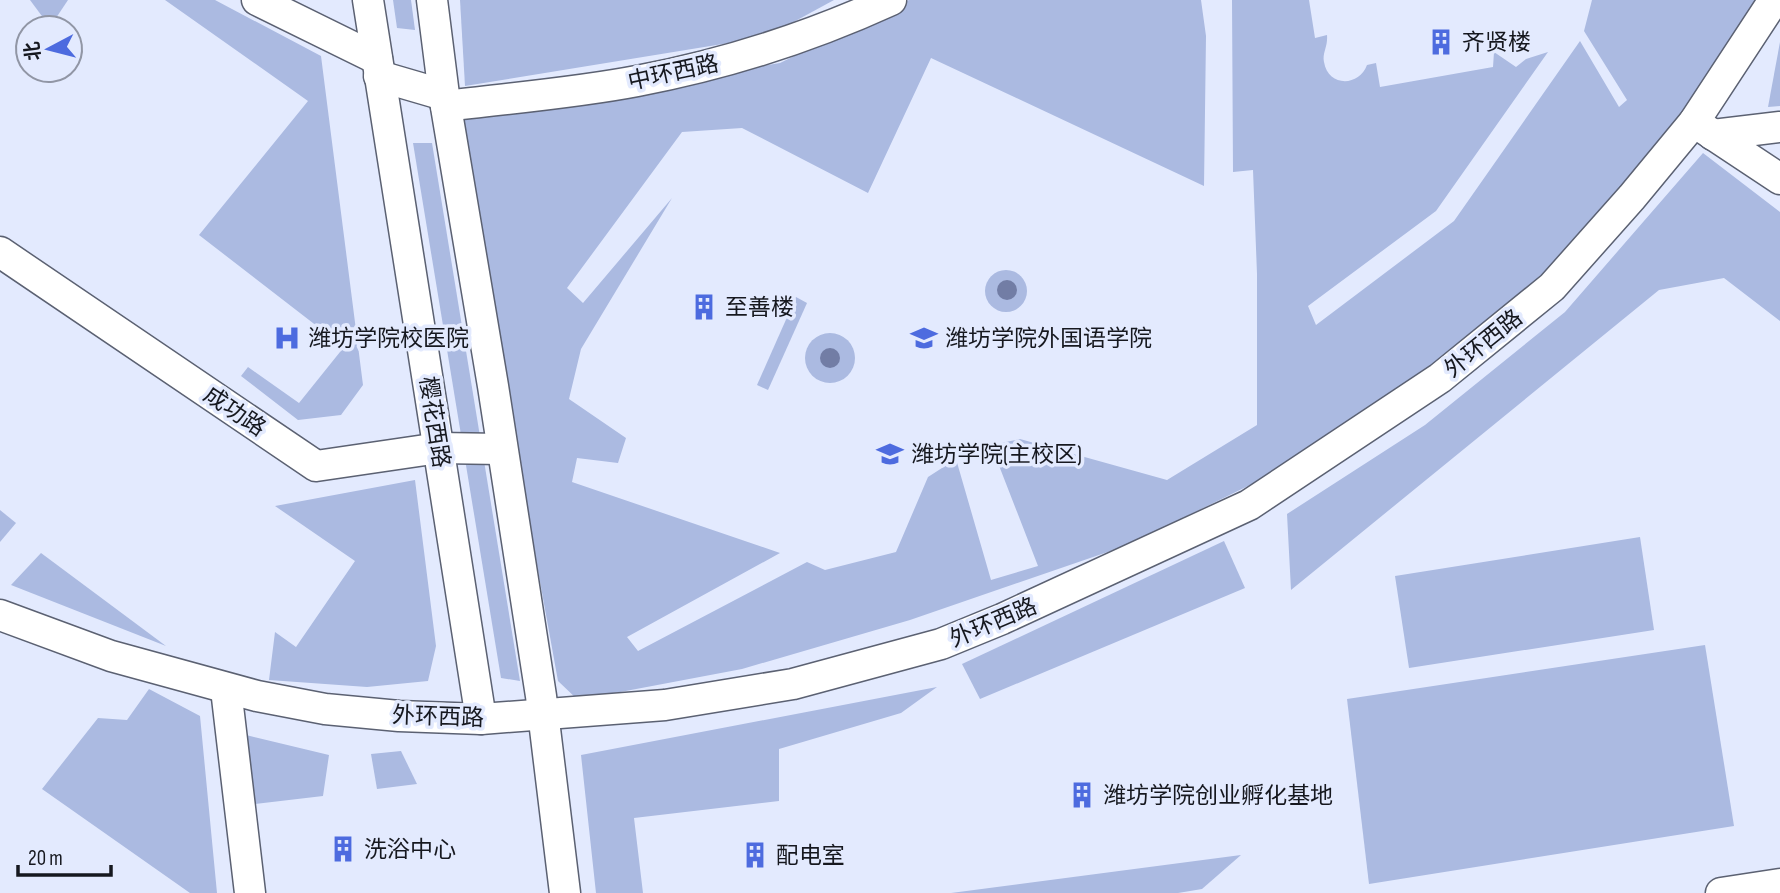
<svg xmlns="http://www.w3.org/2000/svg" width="1780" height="893" viewBox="0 0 1780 893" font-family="'Sofia Sans Condensed','Noto Sans SC',sans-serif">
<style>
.green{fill:#abbae1}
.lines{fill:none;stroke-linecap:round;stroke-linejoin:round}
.minor-casing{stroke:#5b6172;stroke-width:33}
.minor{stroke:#fff;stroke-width:30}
.tree{fill:#727da5}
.labels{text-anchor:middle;stroke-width:7;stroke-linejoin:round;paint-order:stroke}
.poi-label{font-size:23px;fill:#16181f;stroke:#e3eafe;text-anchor:start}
.street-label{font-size:23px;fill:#16181f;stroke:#e3eafe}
</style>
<rect width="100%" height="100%" fill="#e3eafe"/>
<g class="green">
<polygon points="30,0 68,0 50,27"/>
<polygon points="165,0 215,0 321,56 363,385 341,415 298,420 241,376 248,367 299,403 344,347 199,235 308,101"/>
<polygon points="393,0 411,0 415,30 397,28"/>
<polygon points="460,0 834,0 766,37 465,86"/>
<path d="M 909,0 L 1201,0 L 1206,36 L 1204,186 L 931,58 L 868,193 L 742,128 L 682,132 L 567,288 L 583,303 L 672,198 L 581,349 L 569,399 L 626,438 L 618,463 L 577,458 L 572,482 L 780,553 L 627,637 L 638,651 L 807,562 L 825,570 L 896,552 L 928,477 L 956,459 L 991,580 L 1038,566 L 991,445 L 1020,439 L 1167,480 L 1257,425 L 1257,274 L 1253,170 L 1233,172 L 1232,0 L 1309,0 L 1315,38 L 1327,35 C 1328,47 1322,53 1324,62 C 1328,87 1359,87 1367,65 L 1376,63 L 1380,87 L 1493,67 L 1494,52 L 1516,67 L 1526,59 L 1548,52 L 1436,211 L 1308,306 L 1316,325 L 1454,221 L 1580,41 L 1619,107 L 1627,100 L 1584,31 L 1592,0 L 1755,0 L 1696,99 L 1539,286 L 1407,386 L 1254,483 L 1128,545 L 910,620 L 742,669 L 578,700 L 558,681 L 456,117 L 780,63 Z"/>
<polygon points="1780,42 1780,106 1768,107"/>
<polygon points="413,143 432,143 520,681 501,678"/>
<polygon points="1703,153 1780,212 1780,321 1724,278 1659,290 1291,590 1287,514 1425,425 1565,312"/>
<circle cx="1006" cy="291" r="21"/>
<polygon points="796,297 807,303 768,390 757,385"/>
<circle cx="830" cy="358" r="25"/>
<polygon points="415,480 436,646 428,681 367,687 269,680 275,632 296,647 355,561 275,506"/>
<polygon points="0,510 16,523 0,542"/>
<polygon points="1640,537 1654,630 1409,668 1395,576"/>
<polygon points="1224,541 1245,588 980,699 962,664"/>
<polygon points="41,553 166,646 11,585"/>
<polygon points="1705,645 1734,826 1369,884 1347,699"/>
<polygon points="937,687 901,713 779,749 779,801 634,818 643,893 596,893 581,755"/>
<polygon points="149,689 200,716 217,893 190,893 42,789 98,718 127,720"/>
<polygon points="246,735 329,755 323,796 255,804 265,893 260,893"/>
<polygon points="401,751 417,784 377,789 371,754"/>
<polygon points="1241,855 1202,889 1178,893 951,893"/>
</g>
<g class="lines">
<g class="minor-casing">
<g id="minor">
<polyline points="257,0 377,59"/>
<polyline points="368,0 481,719"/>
<polyline points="432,0 444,95 493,386 541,696 565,893"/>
<polyline points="379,76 444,95"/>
<path d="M 446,106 C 510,98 575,93 637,81 C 727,64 808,38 891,0"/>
<polyline points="1694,122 1780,179"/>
<polyline points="1713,135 1780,127"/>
<polyline points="0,252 316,466 439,448 501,449"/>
<polyline points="0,615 111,656 257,696 325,709 399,716 481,719 665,705 793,684 941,644 1002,619 1249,505 1440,378 1552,287 1632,197 1694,122 1774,0"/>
<polyline points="226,689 250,893"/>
<polyline points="1721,893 1780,884"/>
</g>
</g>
<use href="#minor" class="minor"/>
</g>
<g class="tree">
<circle cx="1007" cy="290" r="10"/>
<circle cx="830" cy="358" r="10"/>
</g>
<defs>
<g id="building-bare" transform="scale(2.1)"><path d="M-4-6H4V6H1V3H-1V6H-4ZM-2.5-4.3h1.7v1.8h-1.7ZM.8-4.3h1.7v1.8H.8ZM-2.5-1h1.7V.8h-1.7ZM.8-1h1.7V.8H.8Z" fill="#4d6bdf" stroke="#e3eafe" stroke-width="2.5" paint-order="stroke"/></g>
<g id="hospital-bare" transform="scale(2.1)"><path d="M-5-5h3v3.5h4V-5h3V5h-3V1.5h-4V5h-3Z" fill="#4d6bdf" stroke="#e3eafe" stroke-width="2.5" paint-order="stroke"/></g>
<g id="university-bare" transform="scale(2.1)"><path d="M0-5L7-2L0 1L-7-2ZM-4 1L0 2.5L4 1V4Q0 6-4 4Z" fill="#4d6bdf" stroke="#e3eafe" stroke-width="2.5" paint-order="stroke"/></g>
</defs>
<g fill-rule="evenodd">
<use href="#building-bare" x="1441" y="42"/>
<use href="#building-bare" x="704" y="307"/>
<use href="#hospital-bare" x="287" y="338"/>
<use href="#university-bare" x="924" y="338"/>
<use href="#university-bare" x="890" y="454"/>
<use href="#building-bare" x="1082" y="795"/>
<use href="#building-bare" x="343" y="849"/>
<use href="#building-bare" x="755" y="855"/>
</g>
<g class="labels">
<g class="poi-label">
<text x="1462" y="50">齐贤楼</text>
<text x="725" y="315">至善楼</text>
<text x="308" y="346">潍坊学院校医院</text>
<text x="945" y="346">潍坊学院外国语学院</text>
<text x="911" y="462">潍坊学院(主校区)</text>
<text x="1103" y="803">潍坊学院创业孵化基地</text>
<text x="364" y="857">洗浴中心</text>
<text x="776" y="863">配电室</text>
</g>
<g class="street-label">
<text transform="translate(673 72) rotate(-12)" y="8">中环西路</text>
<text transform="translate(1483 343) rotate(-39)" y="8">外环西路</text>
<text transform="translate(235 411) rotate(34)" y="8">成功路</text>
<text transform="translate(435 422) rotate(81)" y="8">樱花西路</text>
<text transform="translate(993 622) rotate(-23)" y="8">外环西路</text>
<text transform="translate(438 716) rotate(2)" y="8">外环西路</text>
</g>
</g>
<g transform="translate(49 49) rotate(263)"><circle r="33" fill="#e3eafe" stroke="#9196a5" stroke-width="2"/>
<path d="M0-5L12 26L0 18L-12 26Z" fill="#4d6bdf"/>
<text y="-10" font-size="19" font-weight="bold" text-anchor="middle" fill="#16181f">北</text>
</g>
<path d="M18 865v10h93v-10" fill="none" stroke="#16181f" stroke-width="3.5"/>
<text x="28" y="865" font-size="21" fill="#16181f" stroke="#e3eafe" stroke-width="5" paint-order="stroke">20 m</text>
</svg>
